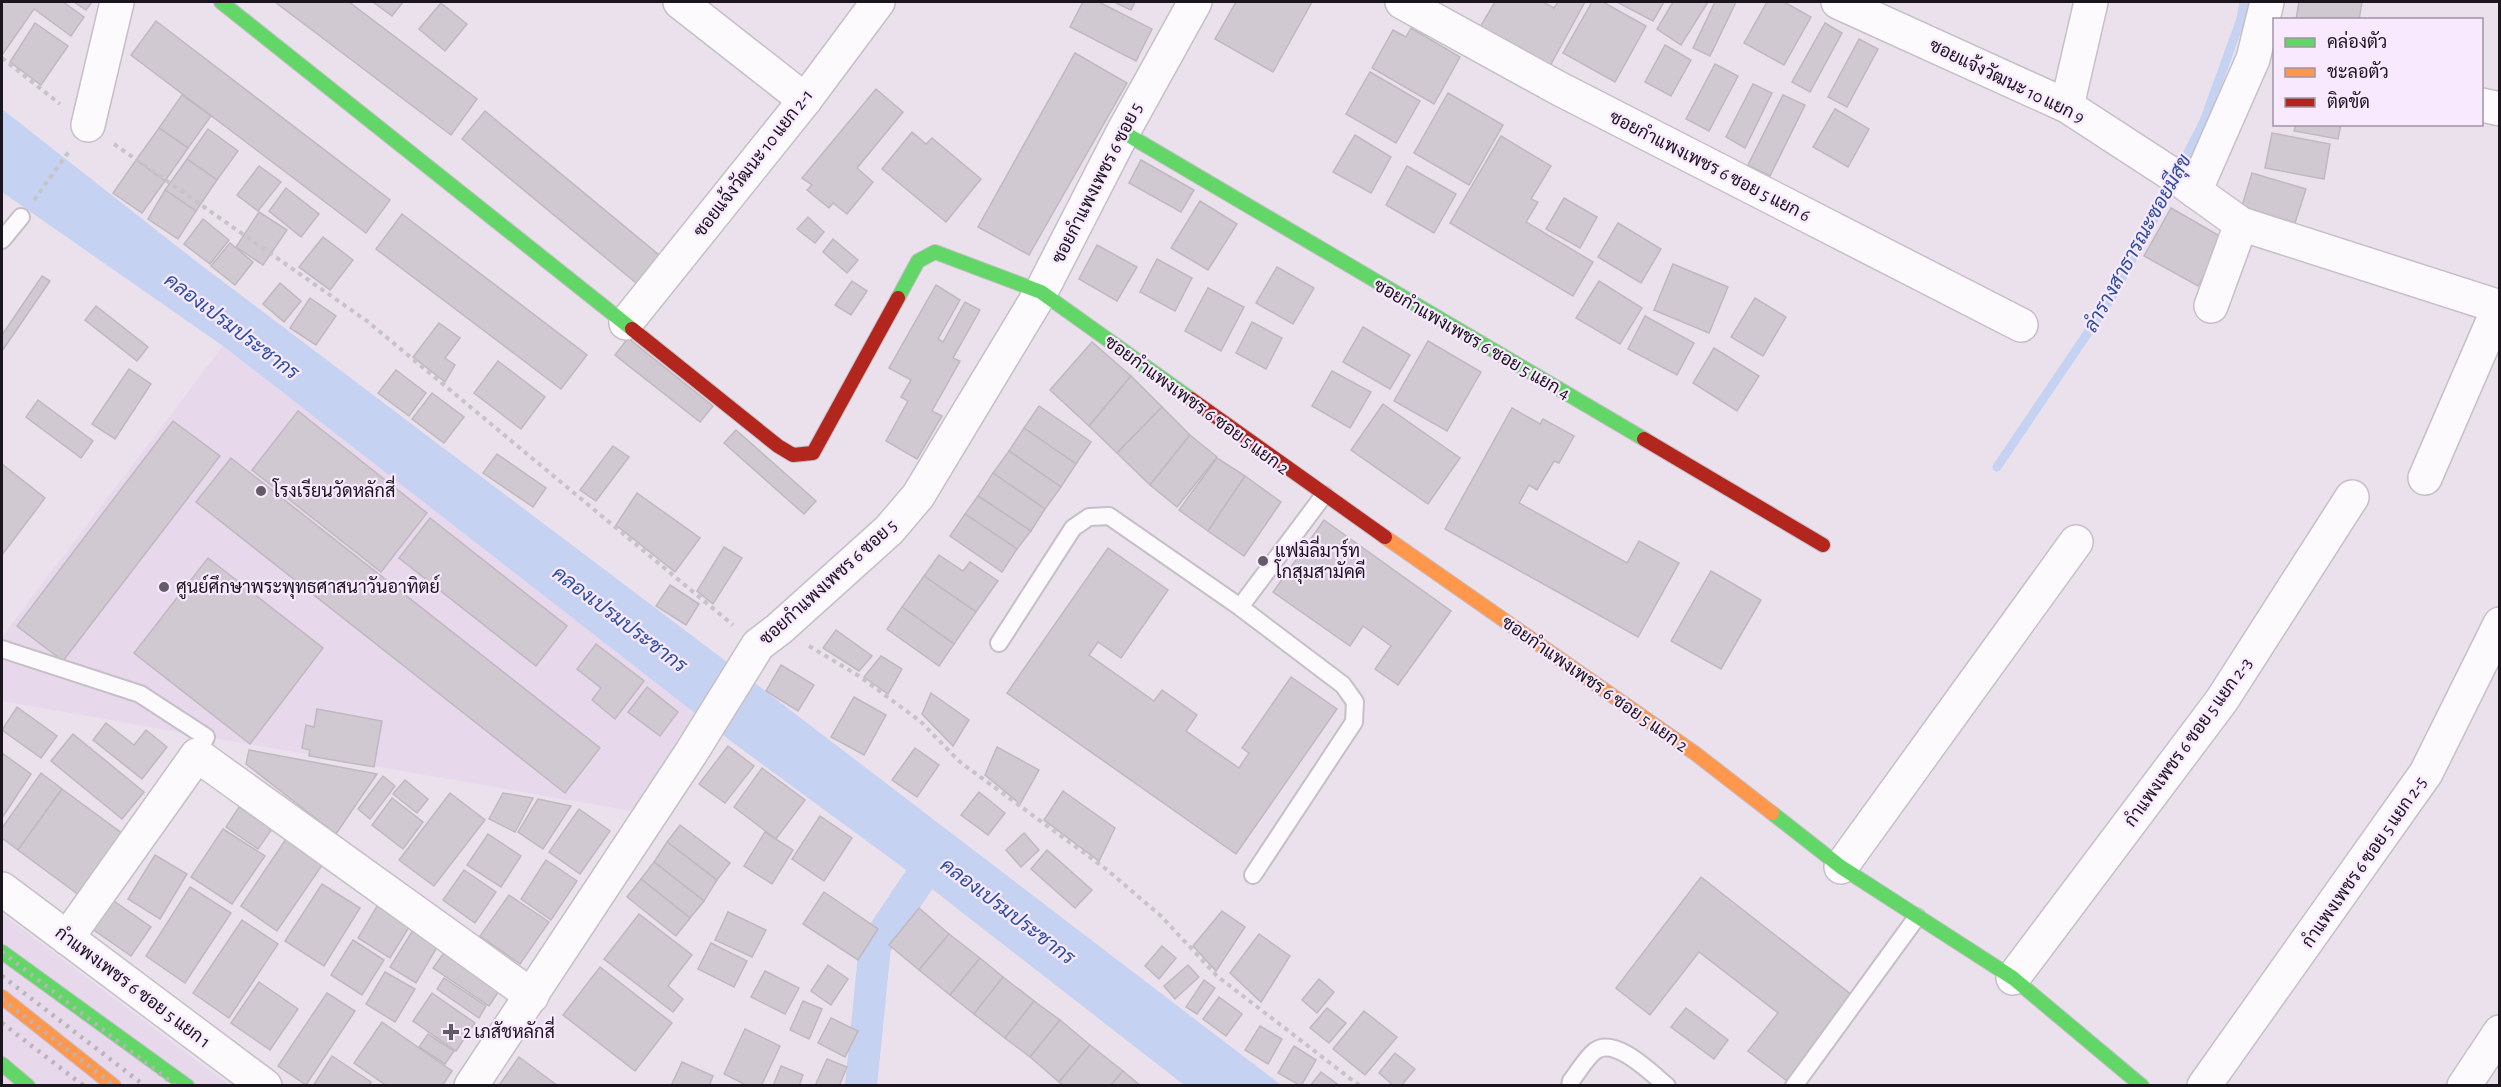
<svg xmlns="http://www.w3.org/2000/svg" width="2501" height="1087" viewBox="0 0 2501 1087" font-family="'Alegreya Sans',Sarabun,sans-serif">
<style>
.built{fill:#e7d8ec}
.water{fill:#c6d2f1}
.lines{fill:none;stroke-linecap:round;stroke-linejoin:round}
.stream{stroke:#c6d2f1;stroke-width:9}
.canal{stroke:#c6d2f1;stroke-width:32}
.building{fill:#d1c9d2;stroke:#c0b8c0;stroke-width:1.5}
.lane-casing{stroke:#c6bfc8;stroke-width:20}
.street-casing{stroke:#c6bfc8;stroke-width:36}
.fast-casing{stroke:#c6bfc8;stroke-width:16}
.slow-casing{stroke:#c6bfc8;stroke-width:16}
.jam-casing{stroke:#c6bfc8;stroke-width:16}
.path{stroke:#c7c4c8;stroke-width:4;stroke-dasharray:4.5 4.5;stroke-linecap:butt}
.lane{stroke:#fcfafc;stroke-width:16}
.street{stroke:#fcfafc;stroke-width:33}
.fast{stroke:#63d668;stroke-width:14}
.slow{stroke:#ff974d;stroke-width:14}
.jam{stroke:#b3261e;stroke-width:14}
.rail{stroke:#b7b5b8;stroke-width:4.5;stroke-dasharray:3 6;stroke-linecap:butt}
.poi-dot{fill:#635c66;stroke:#f9e9ff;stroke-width:2}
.labels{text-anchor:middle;stroke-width:4.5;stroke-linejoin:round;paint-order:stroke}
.street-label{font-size:18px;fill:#1b151d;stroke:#f9e9ff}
.poi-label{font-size:18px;fill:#1b151d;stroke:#f9e9ff;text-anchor:start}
.water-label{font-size:20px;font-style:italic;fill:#2c4f9b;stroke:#f9e9ff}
</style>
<rect width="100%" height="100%" fill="#eae1ed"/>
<g class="built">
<polygon points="223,346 700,717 631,811 2,701 2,637"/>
<polygon points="2,914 229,1085 2,1085"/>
</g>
<polygon class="water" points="2,109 197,262 764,690 1281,1085 1184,1085 932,889 732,742 223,346 2,192"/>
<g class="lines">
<polyline class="stream" points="1997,467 2110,300 2161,206 2204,121 2241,19 2244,2"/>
<polyline class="canal" points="861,1086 875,946 935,856"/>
</g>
<g class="building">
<polygon points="2,2 63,2 84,17 71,36 34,9 2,55"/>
<polygon points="74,2 92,2 86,10"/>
<polygon points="275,2 349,2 477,99 451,135"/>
<polygon points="373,2 403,2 392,16"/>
<polygon points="1083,2 1099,2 1152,29 1136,61 1070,27"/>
<polygon points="1114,2 1135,2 1131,10"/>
<polygon points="1236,2 1312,2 1273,72 1215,39"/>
<polygon points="1495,2 1543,2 1554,8 1558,2 1585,2 1550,66 1480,27"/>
<polygon points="1592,2 1603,2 1646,26 1615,82 1563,53"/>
<polygon points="1617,2 1664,2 1653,21"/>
<polygon points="1673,2 1708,2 1681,45 1657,29"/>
<polygon points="1715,2 1736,2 1710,56 1693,48"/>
<polygon points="1767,2 1784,2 1811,17 1784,65 1744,43"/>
<polygon points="2299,2 2362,2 2359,20 2296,20"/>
<polygon points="441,3 467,24 445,51 419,29"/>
<polygon points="156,21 390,200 366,233 131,55"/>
<polygon points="35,23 68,46 41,85 10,62"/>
<polygon points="1825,23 1842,33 1810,92 1792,82"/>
<polygon points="1411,28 1460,57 1434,104 1372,68 1393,30 1406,37"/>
<polygon points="1859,39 1878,49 1847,107 1828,97"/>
<polygon points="1665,45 1691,60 1671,96 1645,82"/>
<polygon points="1075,53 1127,83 1029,255 978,227"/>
<polygon points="1715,64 1738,76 1709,131 1686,119"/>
<polygon points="1370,72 1420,101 1396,143 1346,114"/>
<polygon points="1753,84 1772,93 1745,148 1726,137"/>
<polygon points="876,89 903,112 857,168 873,182 847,214 833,203 829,208 807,190 812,185 802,178"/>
<polygon points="1448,93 1503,125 1469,185 1414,153"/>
<polygon points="182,95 211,116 188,148 159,128"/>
<polygon points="1783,95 1805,105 1770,176 1748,165"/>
<polygon points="1835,109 1869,129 1848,167 1813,147"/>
<polygon points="485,111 664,259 641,287 462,139"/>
<polygon points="2296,124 2341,124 2338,139 2294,131"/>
<polygon points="159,128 188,148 165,181 136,160"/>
<polygon points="208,129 238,151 217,180 187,159"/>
<polygon points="912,132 926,144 932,138 981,179 946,222 882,169"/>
<polygon points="2272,133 2330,144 2324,179 2265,168"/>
<polygon points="1355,135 1391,157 1371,193 1333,172"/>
<polygon points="1501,136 1551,166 1531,199 1538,202 1526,222 1593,262 1573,296 1450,223"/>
<polygon points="187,159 217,180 196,211 165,190"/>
<polygon points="136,160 165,181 142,213 113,193"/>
<polygon points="1141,160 1194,190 1181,212 1129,183"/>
<polygon points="259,166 281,182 258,211 237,195"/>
<polygon points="1407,166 1456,194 1434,233 1386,205"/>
<polygon points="2252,173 2306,189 2295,223 2242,206"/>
<polygon points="286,188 319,214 301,237 269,211"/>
<polygon points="165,190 196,211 178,239 148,219"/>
<polygon points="1564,198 1597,217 1580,248 1546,229"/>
<polygon points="1200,201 1237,224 1208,270 1171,248"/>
<polygon points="2171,208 2225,239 2198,286 2144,256"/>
<polygon points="259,212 287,230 263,265 236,247"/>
<polygon points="402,214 587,355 561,389 376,249"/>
<polygon points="808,217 824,232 815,243 797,229"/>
<polygon points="203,219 229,240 210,264 184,244"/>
<polygon points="1618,223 1661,249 1641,283 1598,257"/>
<polygon points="323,237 353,260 330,290 299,267"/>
<polygon points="833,239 858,260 847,273 823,252"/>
<polygon points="230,243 253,262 235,285 211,266"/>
<polygon points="1097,245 1137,267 1117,301 1079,279"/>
<polygon points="1157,259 1192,278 1175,311 1140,292"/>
<polygon points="1673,264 1728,287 1709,333 1654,310"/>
<polygon points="1277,267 1314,288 1293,324 1256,303"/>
<polygon points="42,276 50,281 2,351 2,335"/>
<polygon points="852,281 867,291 851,315 835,305"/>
<polygon points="1599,281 1642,308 1620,344 1576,318"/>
<polygon points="280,283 301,301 284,322 263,304"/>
<polygon points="936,285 960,300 938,339 943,342 965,302 980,310 953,358 960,361 932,411 942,416 917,459 886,441 908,401 901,397 911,380 889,368"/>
<polygon points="1208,288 1244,307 1221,351 1185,331"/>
<polygon points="310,298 336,316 316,345 290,328"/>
<polygon points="1755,298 1786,317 1763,356 1731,337"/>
<polygon points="96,306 148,347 137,361 85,320"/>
<polygon points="1645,316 1694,343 1677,375 1628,349"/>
<polygon points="1252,322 1282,338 1266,369 1236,353"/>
<polygon points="439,323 460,338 445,358 455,365 445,382 413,357"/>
<polygon points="1363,327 1410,355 1390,389 1343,362"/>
<polygon points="628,338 713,406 700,422 615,355"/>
<polygon points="1428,341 1481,372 1447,431 1394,401"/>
<polygon points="1092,342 1131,376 1089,426 1050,390"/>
<polygon points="1714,348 1759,376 1737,411 1693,383"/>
<polygon points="498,361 545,397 521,429 474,393"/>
<polygon points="129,369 151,384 115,439 92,424"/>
<polygon points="396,370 426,393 409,416 378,393"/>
<polygon points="1332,371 1371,392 1350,428 1312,406"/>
<polygon points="1131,376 1162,407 1117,453 1089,426"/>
<polygon points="432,393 464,417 444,443 412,419"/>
<polygon points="38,400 93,441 81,458 26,417"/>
<polygon points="1383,404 1460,458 1428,504 1351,450"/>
<polygon points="1039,406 1091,442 1076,464 1024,428"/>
<polygon points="1162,407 1190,435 1150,485 1117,453"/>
<polygon points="1512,408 1540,424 1543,419 1574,436 1559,463 1554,461 1537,490 1529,485 1519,503 1627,563 1639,541 1679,563 1638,637 1445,529"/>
<polygon points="298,411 427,513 381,572 252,470"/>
<polygon points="173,421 220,456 63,661 17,626"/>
<polygon points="1024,428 1076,464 1061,487 1009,451"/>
<polygon points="736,430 816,501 804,514 724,443"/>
<polygon points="1190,435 1217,457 1177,507 1150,485"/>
<polygon points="613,446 629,457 596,501 580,490"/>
<polygon points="1009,451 1061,487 1045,509 993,473"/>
<polygon points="497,454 546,488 533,507 483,473"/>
<polygon points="231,458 600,748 565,793 196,502"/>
<polygon points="1217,458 1245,476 1208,531 1179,510"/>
<polygon points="2,464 45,498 2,555"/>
<polygon points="993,473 1045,509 1031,531 978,496"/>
<polygon points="1245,476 1281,502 1244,556 1208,531"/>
<polygon points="637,493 700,538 675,572 616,525"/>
<polygon points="978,496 1031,531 1017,549 965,514"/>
<polygon points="965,514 1017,549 1002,572 950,536"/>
<polygon points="430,518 567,626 536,666 399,558"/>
<polygon points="1324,520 1451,611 1398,685 1375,669 1391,646 1363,626 1350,646 1273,592"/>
<polygon points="724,547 742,558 713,604 697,591"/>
<polygon points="1108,548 1168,590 1121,658 1098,642 1089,655 1154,701 1162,690 1197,715 1186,731 1239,768 1249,753 1242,748 1291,677 1337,709 1236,854 1007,693"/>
<polygon points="939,555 963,571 970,562 998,581 976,612 924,576"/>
<polygon points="208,558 323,648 250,744 134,653"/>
<polygon points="1711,571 1761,600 1721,669 1671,641"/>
<polygon points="924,576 976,612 954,644 902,607"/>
<polygon points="670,585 699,604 686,625 656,606"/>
<polygon points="902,607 954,644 939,666 887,629"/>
<polygon points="836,630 872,656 859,671 823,648"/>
<polygon points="596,644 644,681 615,719 592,700 601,688 577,669"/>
<polygon points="881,656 902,669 888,694 864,677"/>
<polygon points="781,665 814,685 798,711 766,691"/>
<polygon points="647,687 678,712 660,736 628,712"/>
<polygon points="931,693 969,720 953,746 922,714"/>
<polygon points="854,697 886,715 864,755 831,737"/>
<polygon points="17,707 57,736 41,758 2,730"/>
<polygon points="317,709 382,721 374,767 309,756 310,750 302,748 306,725 314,727"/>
<polygon points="106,723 134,745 146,730 167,747 142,779 93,740"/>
<polygon points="73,734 144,792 122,819 51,761"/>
<polygon points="728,746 754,766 725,803 699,784"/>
<polygon points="997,747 1039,770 1020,804 985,775"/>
<polygon points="915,748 939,765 917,797 892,780"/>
<polygon points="249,750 377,774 336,834 246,764"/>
<polygon points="2,753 31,774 2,818"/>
<polygon points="762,768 805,800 776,839 734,807"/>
<polygon points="41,773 62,789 18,850 2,838 2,828"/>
<polygon points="383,776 395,786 370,819 358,809"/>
<polygon points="405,780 428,799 417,813 393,794"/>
<polygon points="62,789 123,834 79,895 18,850"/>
<polygon points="1063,791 1115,828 1099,861 1044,820"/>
<polygon points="979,792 1005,813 988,835 961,815"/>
<polygon points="450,793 485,820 434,886 399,860"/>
<polygon points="503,793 533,798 515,832 489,819"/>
<polygon points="392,798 423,822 403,849 372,825"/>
<polygon points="538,799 571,806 543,849 518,832"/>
<polygon points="239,807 272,829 258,849 226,827"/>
<polygon points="579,809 610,831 580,874 549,852"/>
<polygon points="820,816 852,838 824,881 792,859"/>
<polygon points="680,825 730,863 717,880 667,842"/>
<polygon points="223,829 265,856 232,904 191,877"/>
<polygon points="765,832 793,850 772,884 744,866"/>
<polygon points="290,833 327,858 277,931 241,906"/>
<polygon points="1024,833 1039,850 1021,867 1006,850"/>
<polygon points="488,834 521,856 501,887 467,865"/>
<polygon points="667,842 717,880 704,901 654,862"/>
<polygon points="1047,850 1092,890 1075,908 1031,869"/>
<polygon points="155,855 187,874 160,919 128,899"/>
<polygon points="546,860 577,881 551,920 521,899"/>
<polygon points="654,862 704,901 690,918 641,879"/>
<polygon points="464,870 496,892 475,923 443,900"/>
<polygon points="1701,877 1853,996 1787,1081 1748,1051 1778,1013 1699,952 1650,1015 1616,988"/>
<polygon points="641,879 690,918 676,936 627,897"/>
<polygon points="322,884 360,908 324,966 285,941"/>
<polygon points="190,887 231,913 185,983 146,956"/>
<polygon points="824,892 878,929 858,960 803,924"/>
<polygon points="509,895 549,922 520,964 480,936"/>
<polygon points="111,899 151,927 131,956 91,928"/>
<polygon points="379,903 411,924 390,958 358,938"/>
<polygon points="919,908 949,934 919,970 889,945"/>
<polygon points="1222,911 1245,927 1216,971 1193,946"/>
<polygon points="728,912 766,930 752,957 715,940"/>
<polygon points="639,914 692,955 668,986 683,999 673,1012 604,959"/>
<polygon points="242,920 278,944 229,1018 193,993"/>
<polygon points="415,927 440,942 416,983 390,967"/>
<polygon points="949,934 980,958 950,995 919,970"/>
<polygon points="1259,934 1290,956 1261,1002 1230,973"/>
<polygon points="353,940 384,960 362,995 331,975"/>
<polygon points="711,943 747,961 734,987 698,969"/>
<polygon points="1162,946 1176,958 1159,979 1145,966"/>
<polygon points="446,950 501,988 489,1006 433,968"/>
<polygon points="980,958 1003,977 974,1014 950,995"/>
<polygon points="828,965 848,979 831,1005 811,991"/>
<polygon points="1188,965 1199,977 1175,999 1164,986"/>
<polygon points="600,967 672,1023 635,1071 563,1015"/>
<polygon points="765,971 799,988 785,1014 751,997"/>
<polygon points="385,972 415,989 395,1022 366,1004"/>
<polygon points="1003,977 1034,1001 1005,1038 974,1014"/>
<polygon points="444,978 486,1006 479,1018 437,989"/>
<polygon points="1319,979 1334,992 1317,1013 1302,1000"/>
<polygon points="1204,980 1215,988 1197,1014 1186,1007"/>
<polygon points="259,982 298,1009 270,1050 231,1023"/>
<polygon points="327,993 355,1011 306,1085 278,1066"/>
<polygon points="432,993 475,1023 456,1051 413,1021"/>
<polygon points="1219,997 1242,1014 1226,1036 1203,1019"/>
<polygon points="803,1001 822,1009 809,1039 790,1030"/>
<polygon points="1034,1001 1060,1020 1030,1057 1005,1038"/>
<polygon points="1327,1008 1346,1023 1329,1043 1310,1028"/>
<polygon points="1686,1008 1728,1040 1714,1059 1671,1027"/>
<polygon points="1364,1011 1397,1037 1365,1075 1333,1049"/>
<polygon points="831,1018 858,1031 845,1057 818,1043"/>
<polygon points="1060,1020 1090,1045 1059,1082 1030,1057"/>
<polygon points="382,1022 452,1071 442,1086 387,1086 354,1063"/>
<polygon points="1260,1026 1282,1039 1268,1064 1245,1050"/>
<polygon points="745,1029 780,1046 761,1086 748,1086 724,1074"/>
<polygon points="428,1034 454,1051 445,1064 419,1047"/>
<polygon points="1090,1045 1123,1071 1110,1086 1064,1086 1059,1082"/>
<polygon points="1294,1046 1316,1060 1301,1086 1278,1073"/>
<polygon points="1395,1053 1415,1069 1401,1086 1394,1086 1379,1073"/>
<polygon points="332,1056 371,1082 369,1086 313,1086"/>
<polygon points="519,1057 558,1086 502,1086 500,1084"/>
<polygon points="827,1059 847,1067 839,1086 815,1086"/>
<polygon points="682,1062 713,1076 709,1086 671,1086"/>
<polygon points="781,1066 803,1075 799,1086 773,1086"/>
<polygon points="1123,1071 1141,1086 1110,1086"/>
<polygon points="1321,1072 1340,1086 1310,1086"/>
</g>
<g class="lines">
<g class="lane-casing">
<g id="lane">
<polyline points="2,240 21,217"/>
<polyline points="1240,607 1324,495"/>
<polyline points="999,643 1073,528 1089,517 1109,516 1240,607 1343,685 1355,702 1354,722 1253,875"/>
<polyline points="2,649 140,694 206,737 197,755"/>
<path d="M 1570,1086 L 1571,1081 C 1578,1072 1586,1058 1595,1051 C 1615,1036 1651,1073 1667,1086"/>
<polyline points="1794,1086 1917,917"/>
</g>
</g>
<g class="street-casing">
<g id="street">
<polyline points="680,2 805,100"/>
<polyline points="1402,2 1558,88 2021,325"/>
<polyline points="1838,2 2067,106 2173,175 2241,224 2500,307"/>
<polyline points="2482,105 2500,109"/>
<polyline points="2067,106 2091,2"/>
<polyline points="88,125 117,2"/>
<polyline points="2195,191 2253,59 2267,2"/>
<polyline points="2211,306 2241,224"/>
<polyline points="626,323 805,100 878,2"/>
<polyline points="2425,478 2499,307"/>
<polyline points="1841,867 2076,542"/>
<polyline points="2,889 265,1086"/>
<polyline points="67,938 197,755 532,996"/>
<polyline points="2013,978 2222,700 2352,497"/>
<polyline points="471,1086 691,753 758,645 779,629 889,530 918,496 1041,292 1123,132 1195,2"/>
<polyline points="2204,1086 2426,773 2500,624"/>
<polyline points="2464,1086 2500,1032"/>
</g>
</g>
<g class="fast-casing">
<g id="fast">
<polyline points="221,2 632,329"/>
<polyline points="1123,132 1644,439"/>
<polyline points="898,298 918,261 935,252 1041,292 1191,399"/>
<polyline points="1772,813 1841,867 2013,978 2142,1086"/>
<polyline points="2,952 187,1086"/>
<polyline points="2,1064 28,1086"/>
</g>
</g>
<g class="slow-casing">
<g id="slow">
<polyline points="1385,537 1696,754 1772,813"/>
<polyline points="2,997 114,1086"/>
</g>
</g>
<g class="jam-casing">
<g id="jam">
<polyline points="632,329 778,446 793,455 813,453 898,298"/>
<polyline points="1191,399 1385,537"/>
<polyline points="1644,439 1823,545"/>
</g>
</g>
<g class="path">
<polyline points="2,58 60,104"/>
<polyline points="114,144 367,321 733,625"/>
<polyline points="34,200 70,150"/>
<polyline points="809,646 859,676 920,721 960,762 1106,869 1161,916 1217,976 1360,1086"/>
</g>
<use href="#lane" class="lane"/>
<use href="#street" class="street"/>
<use href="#fast" class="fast"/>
<use href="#slow" class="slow"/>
<use href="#jam" class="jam"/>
<g class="rail">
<polyline points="2,952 176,1086"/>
<polyline points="2,976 145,1086"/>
<polyline points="2,999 115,1086"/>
<polyline points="2,1023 84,1086"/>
</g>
</g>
<g class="poi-dot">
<circle cx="261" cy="491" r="6"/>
<circle cx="1263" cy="561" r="6"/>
<circle cx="164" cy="587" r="6"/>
<path d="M448 1023h6v6h6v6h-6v6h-6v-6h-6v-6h6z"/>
</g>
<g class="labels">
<g class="street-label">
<text transform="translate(2007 81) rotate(26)" y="6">ซอยแจ้งวัฒนะ 10 แยก 9</text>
<text transform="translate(753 163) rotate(-52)" y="6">ซอยแจ้งวัฒนะ 10 แยก 2-1</text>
<text transform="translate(1710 166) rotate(27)" y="6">ซอยกำแพงเพชร 6 ซอย 5 แยก 6</text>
<text transform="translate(1097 183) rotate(-63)" y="6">ซอยกำแพงเพชร 6 ซอย 5</text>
<text transform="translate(1472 339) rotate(30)" y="6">ซอยกำแพงเพชร 6 ซอย 5 แยก 4</text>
<text transform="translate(1197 405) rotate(36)" y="6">ซอยกำแพงเพชร 6 ซอย 5 แยก 2</text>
<text transform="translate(828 582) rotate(-42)" y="6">ซอยกำแพงเพชร 6 ซอย 5</text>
<text transform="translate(1595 684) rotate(35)" y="6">ซอยกำแพงเพชร 6 ซอย 5 แยก 2</text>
<text transform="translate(2188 742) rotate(-54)" y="6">กำแพงเพชร 6 ซอย 5 แยก 2-3</text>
<text transform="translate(2364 862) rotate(-55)" y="6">กำแพงเพชร 6 ซอย 5 แยก 2-5</text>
<text transform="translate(133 987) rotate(37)" y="6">กำแพงเพชร 6 ซอย 5 แยก 1</text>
</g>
<g class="poi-label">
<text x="273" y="497">โรงเรียนวัดหลักสี่</text>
<text x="1275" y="557">แฟมิลี่มาร์ท<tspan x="1275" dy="21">โกสุมสามัคคี</tspan></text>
<text x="176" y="593">ศูนย์ศึกษาพระพุทธศาสนาวันอาทิตย์</text>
<text x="463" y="1038">2 เภสัชหลักสี่</text>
</g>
<g class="water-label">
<text transform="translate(2137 243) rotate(-61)" y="7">ลำรางสาธารณะซอยมีสุข</text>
<text transform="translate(232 326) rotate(37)" y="7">คลองเปรมประชากร</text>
<text transform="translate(620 619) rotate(37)" y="7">คลองเปรมประชากร</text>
<text transform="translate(1008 911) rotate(37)" y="7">คลองเปรมประชากร</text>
</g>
</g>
<rect width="2501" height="1087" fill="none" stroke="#1b151d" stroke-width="6"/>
<rect x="2273" y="18" width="210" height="108" fill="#f9e9ff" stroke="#a094a5" stroke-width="1.5"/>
<rect x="2285" y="38" width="30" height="9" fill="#63d668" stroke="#a094a5" stroke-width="1.5"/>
<text x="2327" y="48" font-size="18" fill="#1b151d">คล่องตัว</text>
<rect x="2285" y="68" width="30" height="9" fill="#ff974d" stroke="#a094a5" stroke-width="1.5"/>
<text x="2327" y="78" font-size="18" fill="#1b151d">ชะลอตัว</text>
<rect x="2285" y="98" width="30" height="9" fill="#b3261e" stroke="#a094a5" stroke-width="1.5"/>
<text x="2327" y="108" font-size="18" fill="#1b151d">ติดขัด</text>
</svg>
